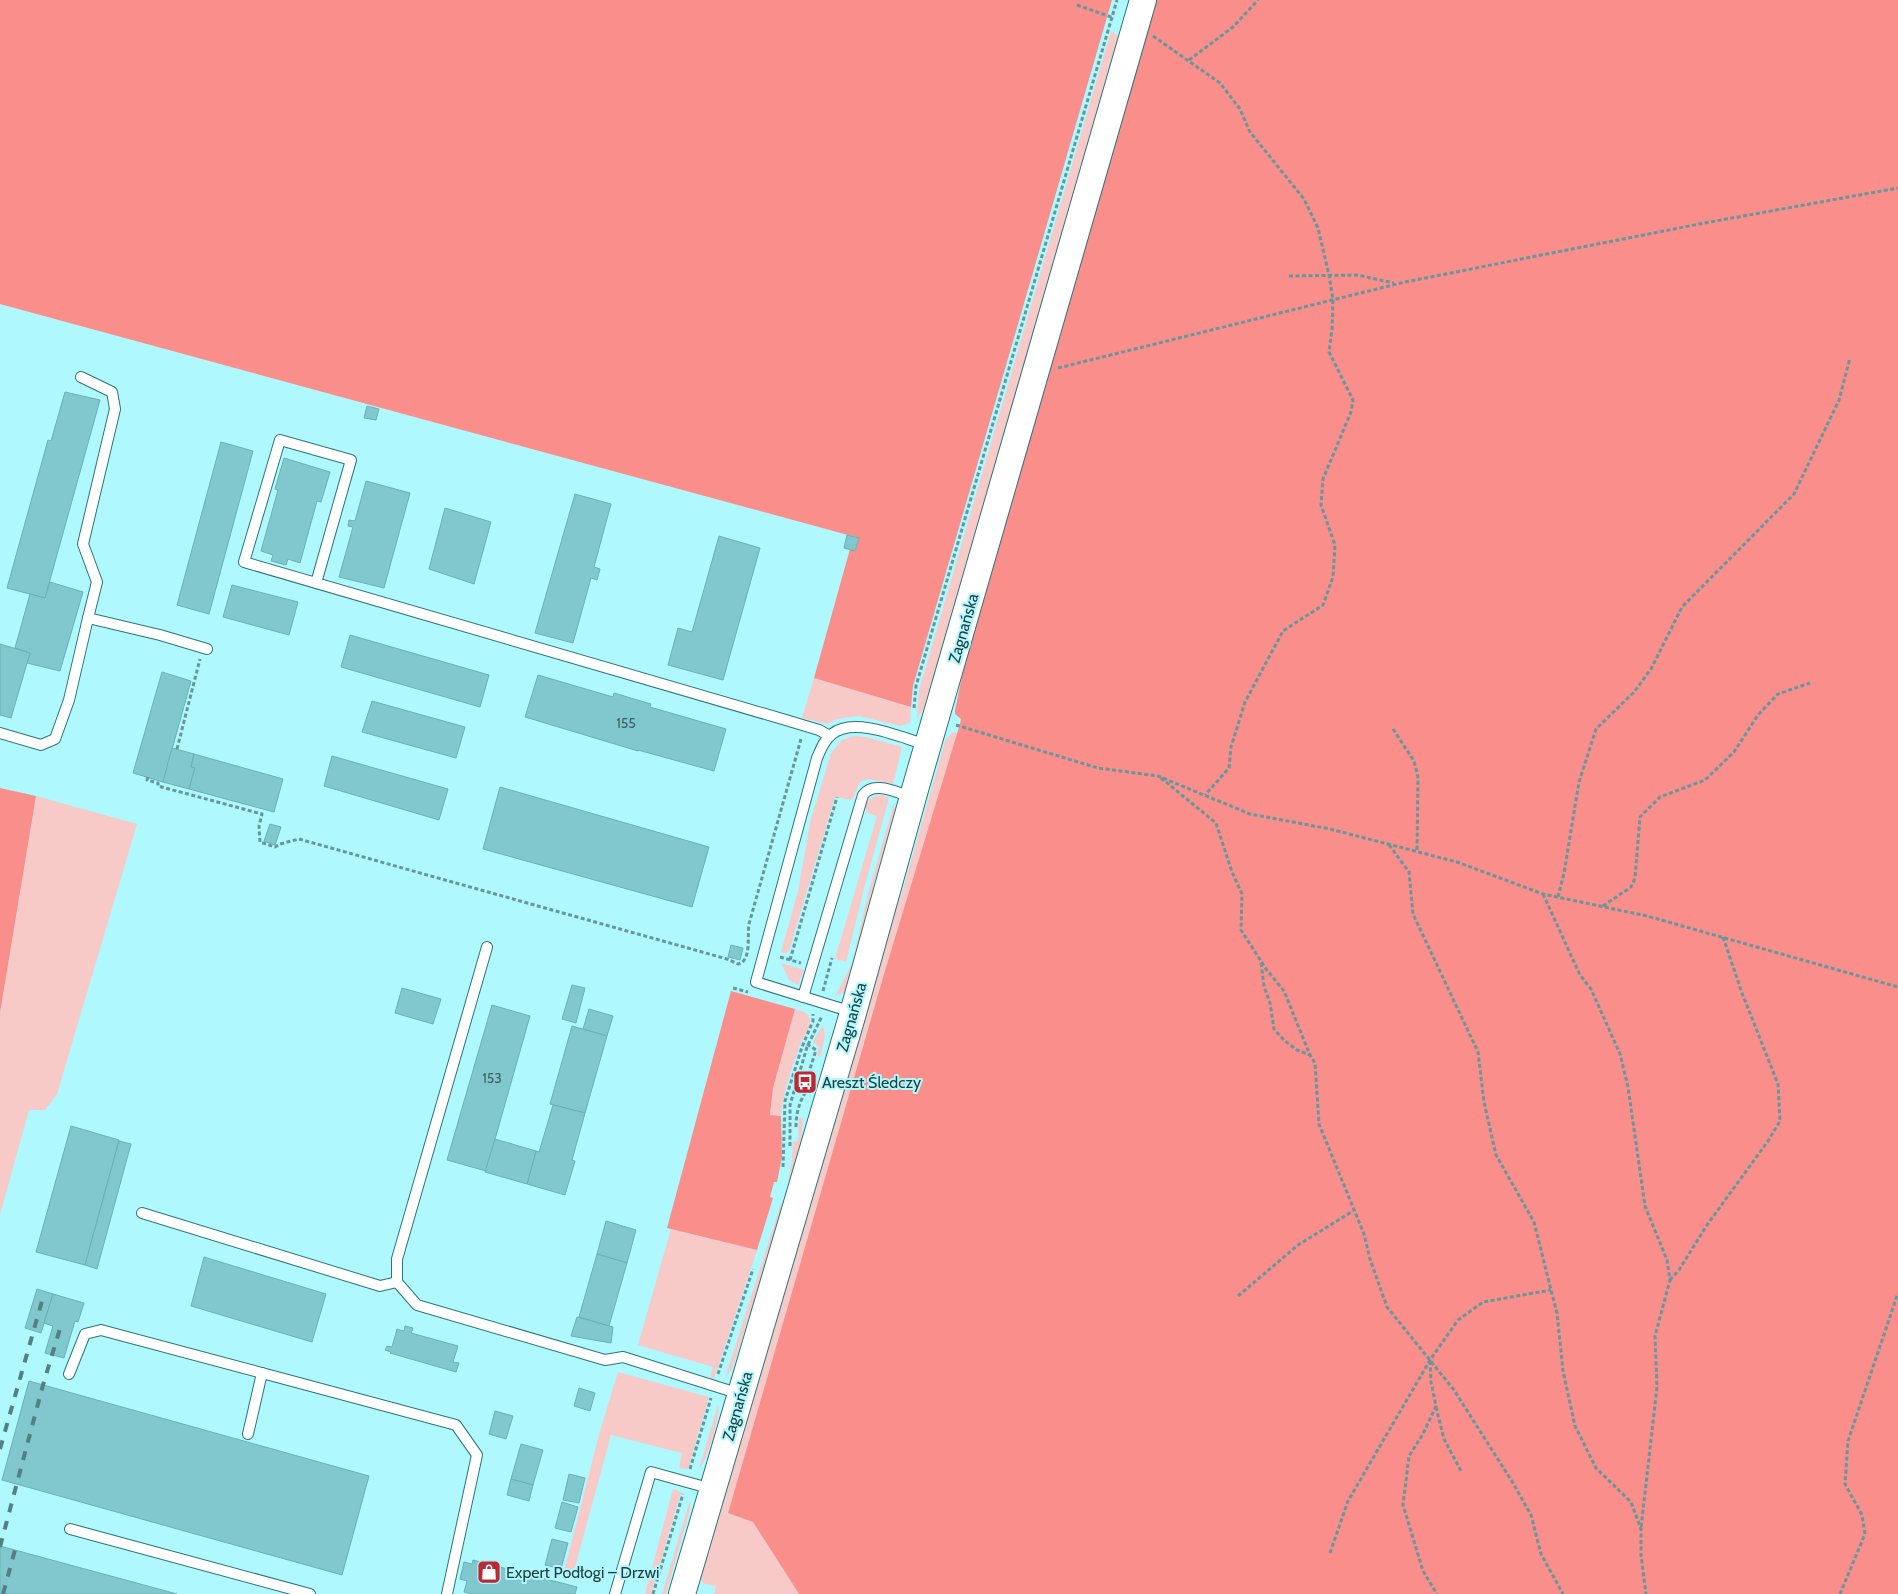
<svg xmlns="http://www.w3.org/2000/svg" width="1898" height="1594" viewBox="0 0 1898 1594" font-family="Cabin,sans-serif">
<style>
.green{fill:#f7cac8}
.forest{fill:#fa8e8b}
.building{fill:#80c8cd;stroke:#69b1b6}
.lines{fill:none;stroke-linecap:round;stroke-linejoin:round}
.service-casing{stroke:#2b757b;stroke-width:12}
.tertiary-casing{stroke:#2b757b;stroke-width:28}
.path{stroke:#65979c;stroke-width:3;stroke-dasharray:4 2.5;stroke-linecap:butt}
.service{stroke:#fff;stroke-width:10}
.tertiary{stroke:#fff;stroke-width:26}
.rail{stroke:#538084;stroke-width:4;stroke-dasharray:9 9;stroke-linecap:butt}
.labels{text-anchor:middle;stroke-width:4;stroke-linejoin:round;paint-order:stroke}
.number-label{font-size:14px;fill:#3a6266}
.street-label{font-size:16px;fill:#224043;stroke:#aff8fe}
.poi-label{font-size:16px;fill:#224043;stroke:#aff8fe;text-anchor:start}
</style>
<rect width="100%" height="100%" fill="#aff8fe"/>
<g class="green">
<polygon points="1111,31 1120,37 950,636 923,710 917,718 919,690"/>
<polygon points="814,678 911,707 910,723 900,726 859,716 837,719 827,724 802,718"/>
<polygon points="953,732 958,733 884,974 728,1513 753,1522 799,1594 714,1594 716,1587 703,1583 700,1578 767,1352 788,1266 875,969 903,889 945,741"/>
<polygon points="854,736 866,737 902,747 893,784 868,779 860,782 852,800 835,797 789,951 786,953 781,952 798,891 810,823 831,753 842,740"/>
<path d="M 882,795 L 889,798 L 865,885 L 846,962 L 835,959 L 877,816 L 867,813 C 862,802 872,795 882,795 Z"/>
<polygon points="36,796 137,824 57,1094 45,1110 29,1110 0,1215 0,1013"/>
<polygon points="894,803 895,812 872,891 860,943 846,991 835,996 852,964 868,894"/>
<polygon points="781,963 804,970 798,985 789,980"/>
<path d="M 795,1009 C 801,1011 809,1012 810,1020 C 811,1028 801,1040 799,1048 C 791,1069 783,1093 781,1116 L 770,1115 L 773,1088 Z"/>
<polygon points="823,1025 825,1037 820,1057 817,1056 819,1047 813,1042"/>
<polygon points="799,1118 803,1118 801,1145 792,1178 788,1181 792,1160 793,1142 798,1141"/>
<polygon points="781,1203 782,1210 771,1249 732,1369 725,1378"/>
<polygon points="671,1229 757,1250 714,1379 710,1377 713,1367 638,1345"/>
<polygon points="618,1372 709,1397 688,1469 679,1468 682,1453 611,1435 572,1578 563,1575 600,1431"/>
<path d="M 718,1405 C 721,1416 707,1460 699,1469 Z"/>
<polygon points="673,1489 681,1492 651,1594 645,1594"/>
<polygon points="690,1500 690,1510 666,1594 662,1594"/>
</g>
<g class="forest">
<polygon points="0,0 1112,0 913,686 911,707 814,678 850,549 855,551 859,538 0,304"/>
<polygon points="1152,0 1898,0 1898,1594 799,1594 753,1522 728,1513 884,974 960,724 961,719 955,714 955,710 974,619"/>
<polygon points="0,788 36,796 0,1013"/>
<polygon points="731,991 795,1009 773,1088 770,1115 781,1116 782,1157 777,1182 774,1182 770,1197 773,1198 757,1250 667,1228"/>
</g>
<g class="building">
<polygon points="65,392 100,400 45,598 7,588 48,440 51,441"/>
<polygon points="367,406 379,409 376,420 364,418"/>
<polygon points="221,442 253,451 209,614 177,605"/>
<polygon points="284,458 330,472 321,502 317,501 300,563 288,559 286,565 271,561 273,555 261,551 278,490 275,489"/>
<polygon points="366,481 410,493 384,588 339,577 353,527 348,526 349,520 355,521"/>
<polygon points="575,494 611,504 594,567 600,569 597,580 591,578 573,643 535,633"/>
<polygon points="445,508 491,522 474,584 429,569"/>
<polygon points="847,535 859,538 855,551 844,548"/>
<polygon points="719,536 760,548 723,680 668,665 678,628 692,632"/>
<polygon points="50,582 83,592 60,671 27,663 30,653 15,648 30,594 45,598"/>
<polygon points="232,585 298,602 289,635 223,617"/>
<polygon points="350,635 489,675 480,707 341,667"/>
<polygon points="0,644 30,653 11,718 0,715"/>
<polygon points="162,672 191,681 163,782 133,773"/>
<polygon points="538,675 613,697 614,693 651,704 650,707 726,729 714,771 638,750 638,751 525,717"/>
<polygon points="372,701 465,727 456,758 362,732"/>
<polygon points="172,748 194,754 191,767 195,768 189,789 163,782"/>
<polygon points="194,754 283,779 274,812 189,789 195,768 191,767"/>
<polygon points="332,756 448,789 439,820 324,786"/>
<polygon points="500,787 709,847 692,907 483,849"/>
<polygon points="270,824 281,827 275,845 264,841"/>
<polygon points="731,945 743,948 740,960 728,957"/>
<polygon points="572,985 585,988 576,1023 562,1019"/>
<polygon points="402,988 441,999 433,1024 395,1013"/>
<polygon points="492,1005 530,1016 486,1171 447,1160"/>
<polygon points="589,1009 613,1016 607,1036 583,1029"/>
<polygon points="572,1026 607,1036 585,1113 550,1104"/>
<polygon points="805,1074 810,1075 805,1089 801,1087"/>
<polygon points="553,1105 585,1113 572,1160 575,1161 565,1195 527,1184 536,1151 539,1152"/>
<polygon points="71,1126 119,1140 85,1265 36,1252"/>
<polygon points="495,1139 536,1151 527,1184 485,1172"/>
<polygon points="119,1141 131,1144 97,1269 85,1265"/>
<polygon points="606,1221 636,1230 627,1263 597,1254"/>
<polygon points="597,1254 627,1263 609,1326 579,1317"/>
<polygon points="204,1257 326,1294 312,1342 191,1306"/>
<polygon points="37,1289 53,1294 41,1333 25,1328"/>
<polygon points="53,1294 84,1303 78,1322 75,1321 64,1358 45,1353 53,1326 44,1323"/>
<polygon points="577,1317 613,1327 611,1343 571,1336"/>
<polygon points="405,1326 413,1328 411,1333 458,1346 453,1362 459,1363 456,1372 390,1353 391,1352 385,1350 387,1346 392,1347 397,1329 404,1331"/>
<polygon points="29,1381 369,1476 342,1575 2,1480"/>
<polygon points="579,1388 595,1393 590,1411 574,1406"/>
<polygon points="495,1411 513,1416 506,1439 489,1434"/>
<polygon points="521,1444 543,1450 533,1485 511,1479"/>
<polygon points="569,1474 585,1478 579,1503 563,1500"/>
<polygon points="511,1479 533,1485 529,1501 507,1495"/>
<polygon points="562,1502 578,1507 571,1532 555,1528"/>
<polygon points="552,1539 568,1543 561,1569 545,1565"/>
<polygon points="0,1546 15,1550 177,1594 0,1594"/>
<polygon points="473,1560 577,1587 575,1594 472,1594 464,1592 467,1581 460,1579 464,1562 472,1564"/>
</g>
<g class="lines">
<g class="service-casing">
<g id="service">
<polyline points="81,377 112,392 115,409 83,544 97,582 88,618 160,635 207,649"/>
<polyline points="316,583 351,460 280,440 244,562 779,718 819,730 830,736"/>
<polyline points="0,733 41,745 55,739 69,700 88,618"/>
<polyline points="487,947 397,1259 397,1282 417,1305 605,1360 623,1357 740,1394"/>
<path d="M 803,997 L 863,795 C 874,780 897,793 912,797"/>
<path d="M 852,1012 L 756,982 L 817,758 C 821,749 824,740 832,734 C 855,716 902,738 927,745"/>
<polyline points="142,1213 380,1286 397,1282"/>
<polyline points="69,1374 85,1334 101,1330 262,1373"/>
<polyline points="248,1434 262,1373 456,1425 477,1455 447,1594"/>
<polyline points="70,1529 310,1594"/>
<polyline points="615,1594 651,1472 712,1489"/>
</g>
</g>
<g class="tertiary-casing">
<polyline id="tertiary" points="682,1594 853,1013 916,786 1143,0"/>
</g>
<g class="path">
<polyline points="1077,5 1114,18"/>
<polyline points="1153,36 1220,83 1240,109 1250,132 1304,199 1318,228 1329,275 1333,300 1332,329 1329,352 1353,400 1351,412 1323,479 1321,505 1335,545 1333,577 1323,605 1283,631 1245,702 1231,747 1229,768 1205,795"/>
<polyline points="1189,60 1233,27 1258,0"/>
<polyline points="1289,276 1357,275 1394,283"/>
<polyline points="1058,368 1405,282 1699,224 1898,188"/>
<polyline points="914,708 916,686 1117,0"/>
<polyline points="956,725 1098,768 1158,776 1250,814 1330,829 1457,862 1543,894 1647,916 1898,987"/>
<polyline points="1393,729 1414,761 1418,777 1417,852"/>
<polyline points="177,749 200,659"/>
<path d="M 148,777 L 147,780 L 158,783 L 158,786 L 262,814 L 259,826 L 260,842 L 275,847 L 280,844 L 299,839 L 727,959 L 738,964 C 752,961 747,935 749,924 L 801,739"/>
<polyline points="1161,778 1216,823 1232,872 1242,894 1241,930 1266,969 1284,991 1310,1055 1315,1063 1319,1124 1364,1234 1370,1259 1387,1307 1454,1390 1513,1483 1531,1515 1541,1554 1563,1594"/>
<polyline points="1389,845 1409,872 1413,914 1478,1052 1484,1102 1496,1155 1534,1222 1551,1290 1557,1313 1563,1371 1575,1426 1596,1468 1631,1502 1641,1529 1641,1555 1646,1594"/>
<polyline points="1543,894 1580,975 1591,989 1620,1054 1628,1087 1645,1206 1667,1260 1670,1280 1655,1336 1657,1387 1641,1528"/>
<polyline points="1558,897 1564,873 1579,782 1596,729 1634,692 1651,669 1682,607 1794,494 1839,400 1850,358"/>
<polyline points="1603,906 1631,887 1635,878 1640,817 1660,797 1705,780 1734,752 1758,715 1778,694 1810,683"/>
<polyline points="780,957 801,963"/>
<polyline points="790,960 837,797"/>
<polyline points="1261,963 1264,986 1270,1003 1274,1029 1285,1041 1297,1050 1310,1055"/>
<polyline points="733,988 748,992"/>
<polyline points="823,991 832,958"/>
<polyline points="807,1044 816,1050 810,1069 810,1077"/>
<path d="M 796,1127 C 796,1114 799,1103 805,1093"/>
<polyline points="790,1146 790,1105 807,1047 822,1016"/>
<polyline points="783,1167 785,1101 802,1047 813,1021 813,1014"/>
<polyline points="1670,1280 1679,1270 1707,1225 1768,1141 1780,1121 1778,1084 1742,993 1723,937"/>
<polyline points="1238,1296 1298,1245 1353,1211"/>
<polyline points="1430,1361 1431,1382 1436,1406 1423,1434 1409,1456 1403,1505 1423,1571 1437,1594"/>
<polyline points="718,1374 753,1269"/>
<polyline points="1436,1407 1444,1439 1461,1471"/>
<polyline points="690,1469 711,1398"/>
<polyline points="1330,1553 1348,1501 1430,1360 1458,1320 1483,1302 1551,1290"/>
<polyline points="653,1594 683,1494"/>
<polyline points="1840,1594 1865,1534 1862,1515 1845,1484 1848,1441 1898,1293"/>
</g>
<use href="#service" class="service"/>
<use href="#tertiary" class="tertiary"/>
<g class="rail">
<polyline points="0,1449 44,1294"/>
<polyline points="0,1547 43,1385 62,1322"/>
<polyline points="3,1594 15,1550"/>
</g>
</g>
<defs>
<g id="bus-square" transform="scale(1.25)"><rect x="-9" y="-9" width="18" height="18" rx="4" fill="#ba2a36" stroke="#aff8fe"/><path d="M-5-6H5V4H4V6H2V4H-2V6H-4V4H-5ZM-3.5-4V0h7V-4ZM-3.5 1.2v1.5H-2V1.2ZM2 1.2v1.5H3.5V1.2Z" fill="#fff"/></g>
<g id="shop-square" transform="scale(1.25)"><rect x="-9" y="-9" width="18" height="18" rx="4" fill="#ba2a36" stroke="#aff8fe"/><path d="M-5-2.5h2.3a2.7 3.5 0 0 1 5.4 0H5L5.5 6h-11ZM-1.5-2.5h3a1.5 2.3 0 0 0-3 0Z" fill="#fff"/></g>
</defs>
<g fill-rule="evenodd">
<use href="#bus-square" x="805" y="1082"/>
<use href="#shop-square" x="489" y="1572"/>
</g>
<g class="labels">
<g class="number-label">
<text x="626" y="728">155</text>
<text x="492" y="1083">153</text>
</g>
<g class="street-label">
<text transform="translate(963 628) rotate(-74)" y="6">Zagnańska</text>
<text transform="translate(851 1017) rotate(-74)" y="6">Zagnańska</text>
<text transform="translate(737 1406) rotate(-74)" y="6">Zagnańska</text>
</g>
<g class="poi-label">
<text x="822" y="1088">Areszt Śledczy</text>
<text x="506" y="1578">Expert Podłogi – Drzwi</text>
</g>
</g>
</svg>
